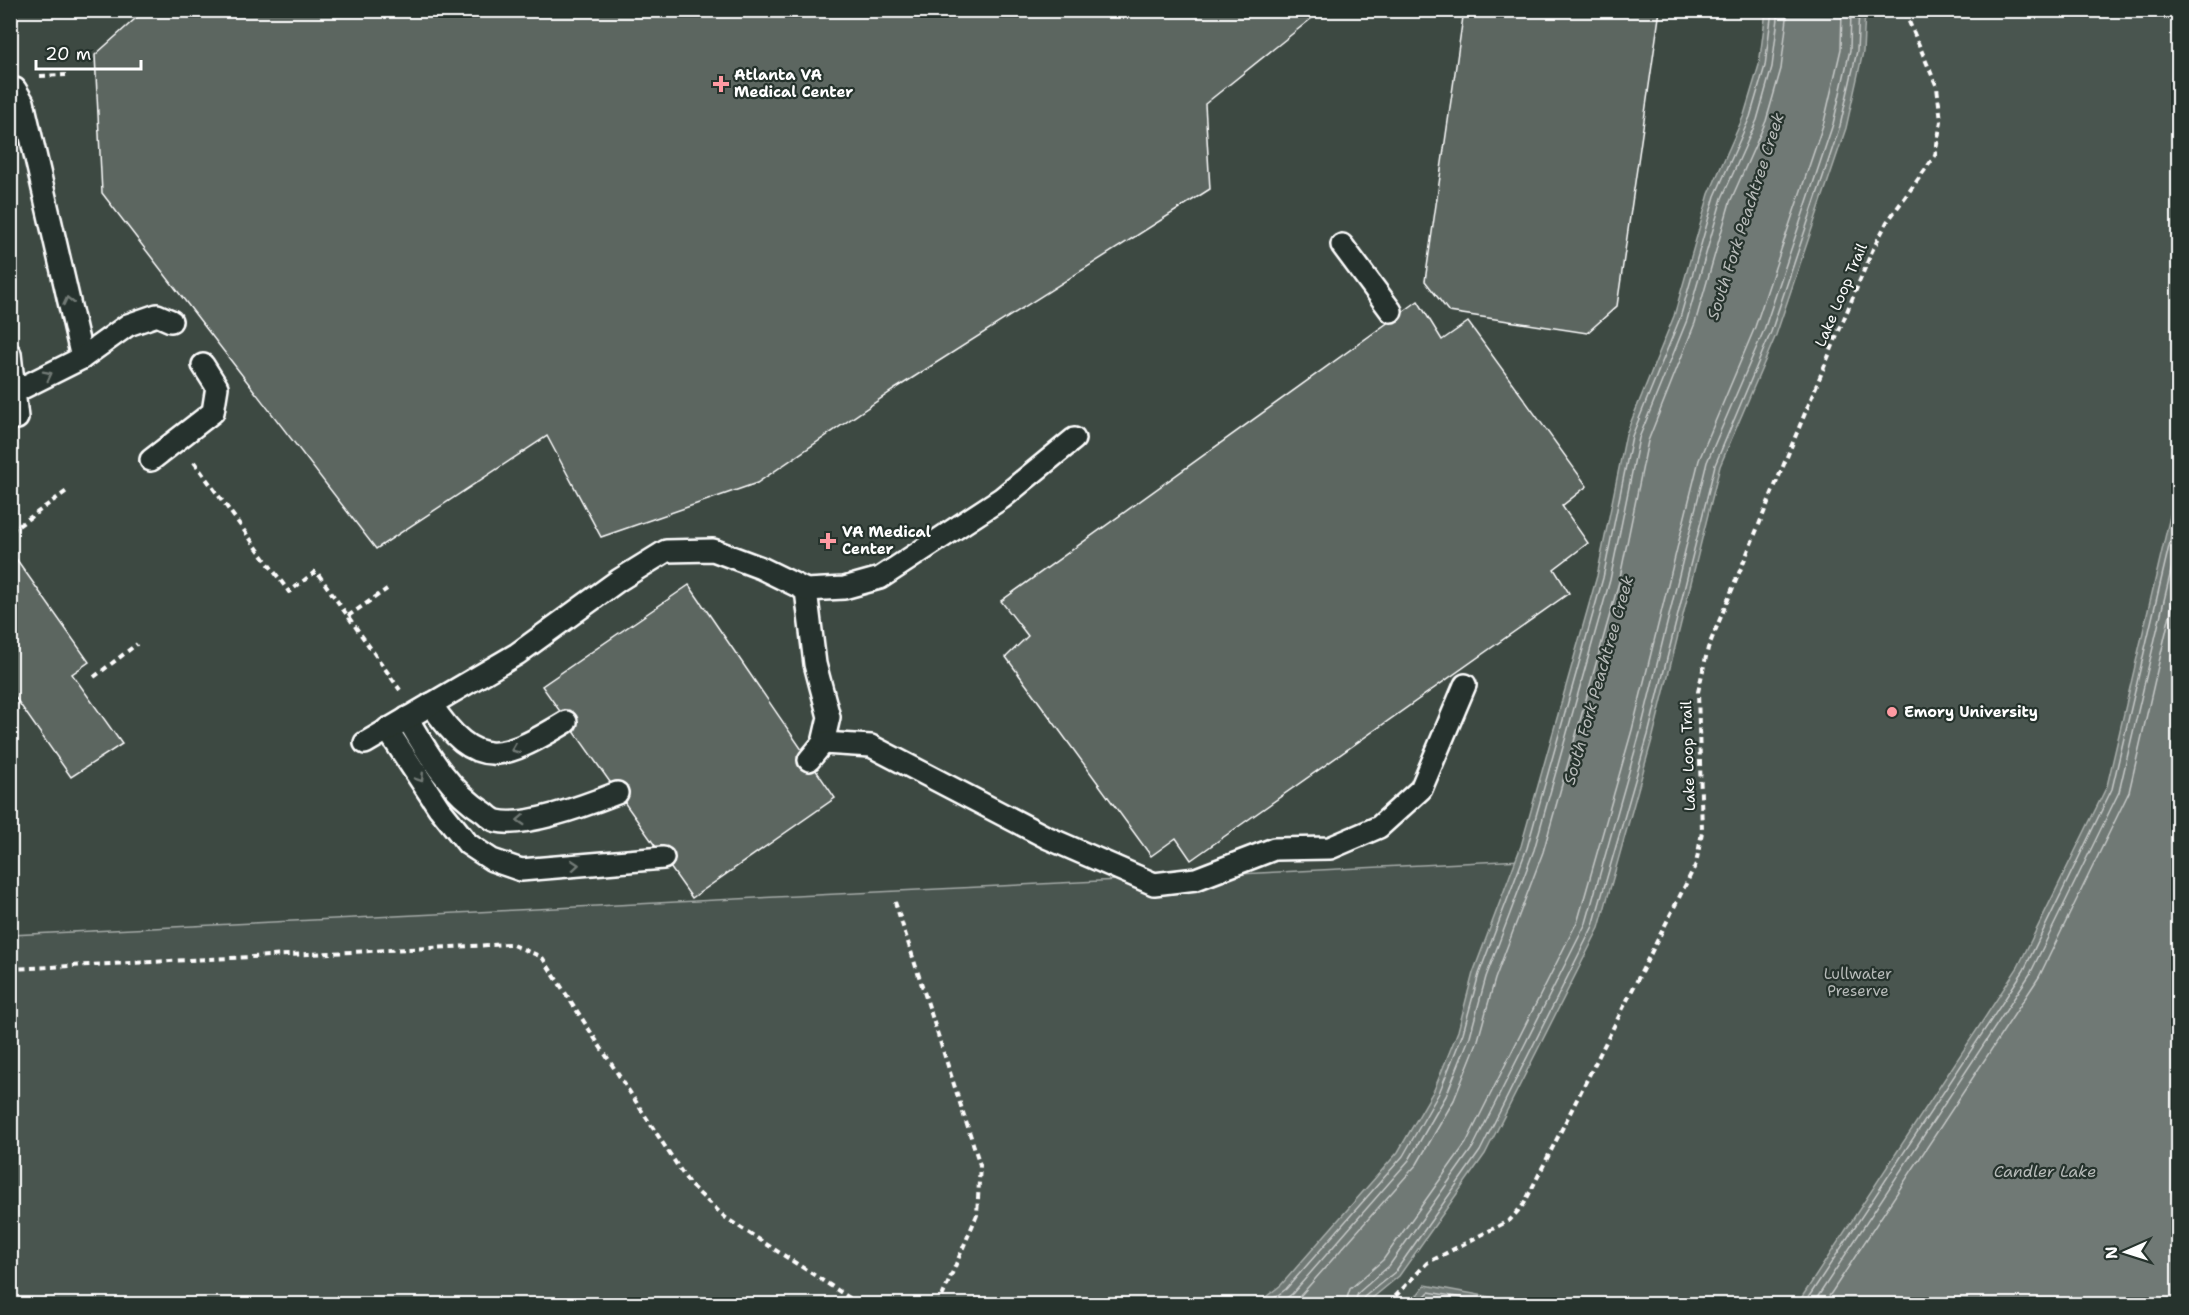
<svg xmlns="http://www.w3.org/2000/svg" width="2189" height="1315" viewBox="0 0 2189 1315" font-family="'Shantell Sans',sans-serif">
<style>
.built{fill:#3c4842}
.green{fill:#4a544f;stroke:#a4aaa7;stroke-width:1.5}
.water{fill:#707975;stroke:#a9afac;stroke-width:1.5}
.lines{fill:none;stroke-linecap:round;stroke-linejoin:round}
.shore{stroke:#c6c9c8;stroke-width:1.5}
.building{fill:#5b6661;stroke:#fff;stroke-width:1.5}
.service-casing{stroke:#fff;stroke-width:26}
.path{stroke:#fff;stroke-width:4;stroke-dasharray:6 4.5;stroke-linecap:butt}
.service{stroke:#26332d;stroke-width:21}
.oneway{stroke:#727a76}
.poi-dot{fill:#ff9aa2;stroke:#26332d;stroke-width:2}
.labels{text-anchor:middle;stroke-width:4.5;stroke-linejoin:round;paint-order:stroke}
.poi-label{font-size:15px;font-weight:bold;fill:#fff;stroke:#26332d;text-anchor:start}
.street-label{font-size:15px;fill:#fff;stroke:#26332d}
.park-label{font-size:15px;fill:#b7bbb9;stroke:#26332d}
.water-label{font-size:16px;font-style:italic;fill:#b8bcba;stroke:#26332d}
</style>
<rect width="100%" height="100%" fill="#2f3b35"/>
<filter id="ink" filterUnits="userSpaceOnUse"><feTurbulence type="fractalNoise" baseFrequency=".0167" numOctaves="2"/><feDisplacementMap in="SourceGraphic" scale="12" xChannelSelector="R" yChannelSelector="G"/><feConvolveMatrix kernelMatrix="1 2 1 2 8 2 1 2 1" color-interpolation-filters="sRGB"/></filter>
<g filter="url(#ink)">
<polygon class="built" points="11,11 2178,11 2178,1304 1562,858 11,935"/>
<polygon class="green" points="1811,11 2178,11 2178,1304 11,1304 11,935 1562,858"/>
<g class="water">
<polygon points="1766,11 1865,11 1863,52 1846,128 1776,335 1720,466 1653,736 1599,928 1485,1154 1399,1276 1365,1304 1257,1304 1281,1285 1398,1152 1434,1090 1458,1031 1473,973 1521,846 1597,576 1626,434 1674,316 1709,194 1744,115 1759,65"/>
<polygon points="2178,482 2178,1304 1792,1304 1798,1303 2018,967 2107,786"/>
<polygon points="1425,1285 1528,1304 1410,1304"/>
</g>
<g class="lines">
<g class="shore">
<polyline points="1266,1304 1286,1289 1403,1156 1439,1093 1463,1033 1479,974 1527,848 1603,578 1632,436 1680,318 1715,196 1750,117 1765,66 1772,10"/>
<polyline points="1278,1304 1292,1294 1409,1160 1446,1096 1470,1036 1486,977 1534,850 1610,580 1639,438 1687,320 1722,198 1757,120 1772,67 1779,10"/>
<polyline points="1293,1304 1417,1164 1454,1100 1478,1040 1495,979 1543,852 1619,582 1648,441 1695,323 1730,202 1766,121 1781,69 1788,10"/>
<polyline points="1345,1304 1350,1289 1383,1260 1466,1143 1578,920 1632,730 1699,460 1755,327 1824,122 1841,49 1842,10"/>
<polyline points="1354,1304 1358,1293 1389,1266 1473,1147 1586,923 1640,733 1707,462 1764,330 1833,124 1850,50 1851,10"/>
<polyline points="1362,1304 1364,1297 1395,1272 1480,1151 1593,926 1648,735 1715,465 1771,332 1840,126 1857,51 1859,10"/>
<polyline points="1417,1304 1429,1292 1496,1304"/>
<polyline points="1804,1304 2024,970 2112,789 2178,508"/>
<polyline points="1813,1304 2030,974 2119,792 2178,541"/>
<polyline points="1824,1304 2039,977 2129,792 2178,580"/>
</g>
</g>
<g class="building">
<polygon points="145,10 1322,10 1205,104 1210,189 895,389 757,483 601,537 547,436 376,549 102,193 95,55"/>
<polygon points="1464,10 1660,10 1617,306 1587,333 1449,312 1425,281"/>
<polygon points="1418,301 1442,340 1468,322 1587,486 1562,506 1588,543 1554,569 1569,593 1191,860 1176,838 1151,856 1006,657 1028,636 1001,601"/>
<polygon points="10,550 89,662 72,674 122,744 71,777 10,690"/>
<polygon points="689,585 835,798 692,898 542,686"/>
</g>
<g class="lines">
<g class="service-casing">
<g id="service">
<polyline points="15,89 23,102 82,358"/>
<polyline points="1342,245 1391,311"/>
<polyline points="10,354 17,418"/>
<polyline points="14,392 82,358 128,325 157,315 171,321"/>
<polyline points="151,460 213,412 217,387 203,365"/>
<polyline points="806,590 815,664 829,717 823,743 809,760"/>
<path d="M 431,704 C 476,773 503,760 566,722"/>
<path d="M 407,718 C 428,754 449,791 485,813 C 488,816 493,820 497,821 C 526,828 589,804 617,793"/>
<polyline points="387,729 439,808 468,844 492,860 521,870 663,858"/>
<polyline points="365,743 517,654 619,580 666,551 713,550 761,568 806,590 844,588 880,578 1002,498 1074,439"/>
<polyline points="823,743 871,746 1046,837 1154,884 1196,879 1274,849 1330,848 1379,827 1421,789 1465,685"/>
</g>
</g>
<g class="path">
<polyline points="40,76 66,75"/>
<polyline points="194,462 289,592 316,571 400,690"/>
<polyline points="10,519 15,529"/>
<polyline points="10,532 68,490"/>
<polyline points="348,616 387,589"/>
<polyline points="94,677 137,644"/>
<polyline points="895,902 980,1165 977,1215 939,1304"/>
<polyline points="10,969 510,944 542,957 690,1185 726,1218 859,1304"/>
<polyline points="1388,1304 1427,1263 1510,1220 1524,1204 1696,864 1702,832 1698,692 1708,648 1872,251 1887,222 1935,156 1941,121 1937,87 1904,10"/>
</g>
<use href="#service" class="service"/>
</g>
<defs><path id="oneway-chevron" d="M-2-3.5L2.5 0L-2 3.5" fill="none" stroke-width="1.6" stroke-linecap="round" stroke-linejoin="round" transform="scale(1.5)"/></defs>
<g class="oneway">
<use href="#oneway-chevron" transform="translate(68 301) rotate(-103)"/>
<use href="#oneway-chevron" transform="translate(48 375) rotate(-27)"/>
<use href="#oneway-chevron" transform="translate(515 749) rotate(158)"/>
<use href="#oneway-chevron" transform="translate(420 778) rotate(57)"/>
<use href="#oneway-chevron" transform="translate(521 820) rotate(177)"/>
<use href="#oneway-chevron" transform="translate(575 865) rotate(-5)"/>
</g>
</g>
<g class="poi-dot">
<path d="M718 75h6v6h6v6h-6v6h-6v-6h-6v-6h6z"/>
<path d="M825 532h6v6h6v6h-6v6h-6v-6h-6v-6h6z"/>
<circle cx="1892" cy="712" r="6"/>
</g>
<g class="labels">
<g class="poi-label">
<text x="734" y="80">Atlanta VA<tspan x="734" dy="17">Medical Center</tspan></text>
<text x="842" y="537">VA Medical<tspan x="842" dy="17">Center</tspan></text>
<text x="1904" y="717">Emory University</text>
</g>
<g class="street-label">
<text transform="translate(1841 295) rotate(-67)" y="5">Lake Loop Trail</text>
<text transform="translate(1688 756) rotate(-92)" y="5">Lake Loop Trail</text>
</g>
<g class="park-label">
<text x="1858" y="979">Lullwater<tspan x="1858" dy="17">Preserve</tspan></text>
</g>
<g class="water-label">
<text transform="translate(1745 216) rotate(-72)" y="6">South Fork Peachtree Creek</text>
<text transform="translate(1598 680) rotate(-74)" y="6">South Fork Peachtree Creek</text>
<text x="2045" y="1177">Candler Lake</text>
</g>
</g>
<rect width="2189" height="1315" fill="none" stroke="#26332d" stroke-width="36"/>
<rect x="18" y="18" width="2153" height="1279" fill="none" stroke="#fff" stroke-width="2" filter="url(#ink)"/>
<g transform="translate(2126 1252) rotate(267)" stroke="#26332d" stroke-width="4.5" paint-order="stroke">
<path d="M0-4.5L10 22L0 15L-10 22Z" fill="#ffffff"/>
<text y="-9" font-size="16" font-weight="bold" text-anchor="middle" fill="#ffffff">N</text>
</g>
<path d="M36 60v9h105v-9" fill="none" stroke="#ffffff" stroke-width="3"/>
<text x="45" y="60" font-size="18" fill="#ffffff" stroke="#26332d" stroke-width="4.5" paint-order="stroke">20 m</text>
</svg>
